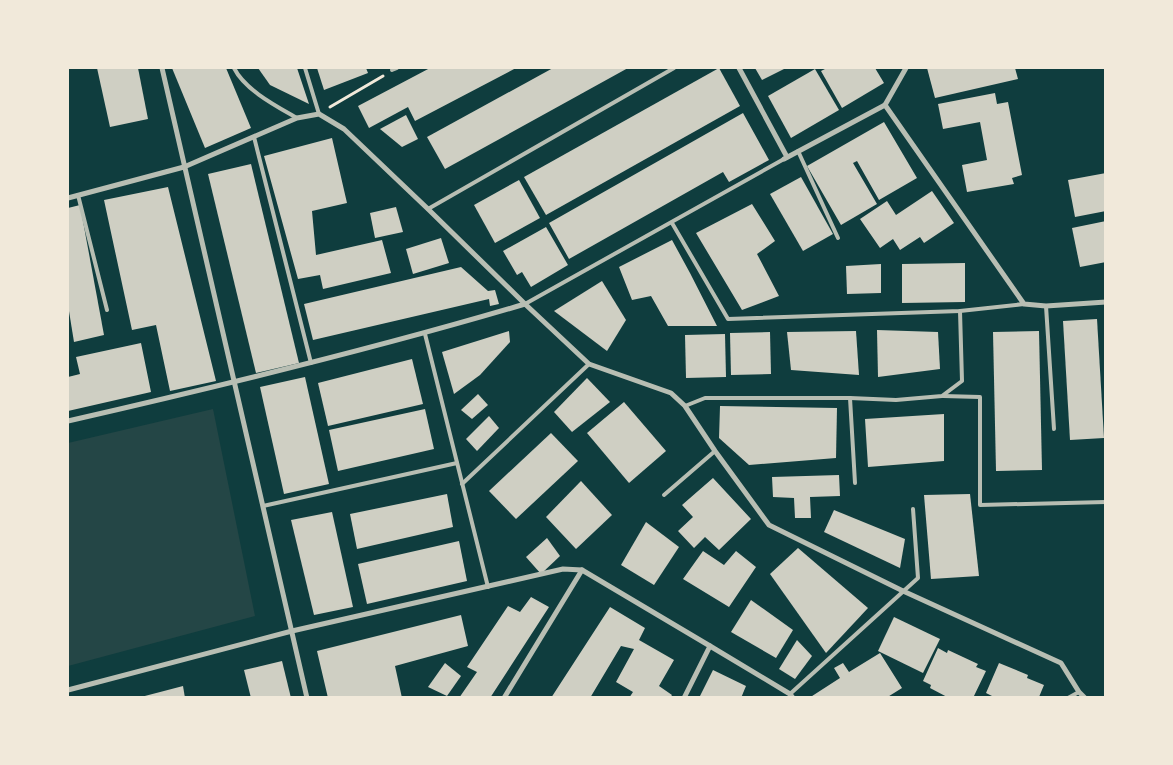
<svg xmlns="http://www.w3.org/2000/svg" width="1173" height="765" viewBox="0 0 1173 765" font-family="Ubuntu,sans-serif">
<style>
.green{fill:#244646}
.building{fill:#cfcfc3}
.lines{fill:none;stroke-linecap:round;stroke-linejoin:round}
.path{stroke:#f1e9da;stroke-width:3}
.service{stroke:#b8beb3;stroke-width:4}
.minor{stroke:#b8beb3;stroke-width:5}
</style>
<rect width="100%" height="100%" fill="#0f3d3e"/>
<polygon class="green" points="213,409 255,616 68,666 68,443"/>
<g class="building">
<polygon points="97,68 138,68 148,119 110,127"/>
<polygon points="172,68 226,68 251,128 205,148"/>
<polygon points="258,68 297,68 309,104 270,85"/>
<polygon points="317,68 366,68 368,73 324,90"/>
<polygon points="430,68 516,68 415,121 408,107 369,128 358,106"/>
<polygon points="553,68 628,68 445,169 427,137"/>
<polygon points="719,68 740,106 546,215 524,177"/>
<polygon points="755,68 786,68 762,80"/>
<polygon points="827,68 875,68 884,83 842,108 821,71"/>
<polygon points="927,68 1015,68 1018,79 935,98"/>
<polygon points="815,69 839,110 791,138 768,96"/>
<polygon points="995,93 997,104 1008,102 1022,175 1012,178 1014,184 967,192 962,165 987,160 980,122 943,129 938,104"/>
<polygon points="743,113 769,160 729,182 723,172 569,259 549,223"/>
<polygon points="406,115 418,139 402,147 380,129"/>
<polygon points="884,122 917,178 879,200 857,161 853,163 877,204 841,225 807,166"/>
<polygon points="332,138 347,203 312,211 316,255 382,240 391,273 323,289 320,275 298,279 264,156"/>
<polygon points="251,164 299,363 256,373 208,174"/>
<polygon points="1106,173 1106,211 1075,217 1068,180"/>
<polygon points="801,177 833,234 803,251 770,194"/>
<polygon points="519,180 540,218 495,243 474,205"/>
<polygon points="168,187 216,381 170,391 156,325 132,330 104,200"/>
<polygon points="932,191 954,223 924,243 920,237 900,250 893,239 880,248 860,219 887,201 896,215"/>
<polygon points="752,204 775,241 757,254 779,296 742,310 696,233"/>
<polygon points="80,205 104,335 74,342 68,305 68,208"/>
<polygon points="396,207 403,232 375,238 370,213"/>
<polygon points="1106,221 1106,262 1080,267 1072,228"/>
<polygon points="546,227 568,265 531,287 522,272 517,275 503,251"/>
<polygon points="441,238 449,263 413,274 406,249"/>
<polygon points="672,240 690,273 717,326 668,326 651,296 632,300 619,267"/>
<polygon points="965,263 965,302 902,303 902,264"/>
<polygon points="881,264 881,293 847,294 846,266"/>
<polygon points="461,267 488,291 495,290 499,304 490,306 489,299 313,340 304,304"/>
<polygon points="602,281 626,320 607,351 554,311"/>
<polygon points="1097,319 1104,438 1070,440 1063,321"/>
<polygon points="877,330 938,332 940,369 878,377"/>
<polygon points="509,331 510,342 480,375 454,394 442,352"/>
<polygon points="856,331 859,375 791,370 787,332"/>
<polygon points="1039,331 1042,470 996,471 993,332"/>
<polygon points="770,332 771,374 731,375 730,333"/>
<polygon points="725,334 726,377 686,378 685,335"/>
<polygon points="141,343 151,392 68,411 68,377 80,374 76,357"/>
<polygon points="412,359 423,404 328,426 318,383"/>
<polygon points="305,377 329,484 284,494 260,387"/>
<polygon points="587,378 610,402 572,432 554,412"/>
<polygon points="478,394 488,405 472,419 461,410"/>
<polygon points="624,402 666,451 629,483 587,433"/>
<polygon points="720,406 837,408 836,458 749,465 719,438"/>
<polygon points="425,409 434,449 338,471 329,430"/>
<polygon points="944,414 944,461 868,467 865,419"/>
<polygon points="489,416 499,428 477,451 466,439"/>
<polygon points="551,433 578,461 516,519 489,491"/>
<polygon points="839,475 840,496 810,497 811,518 795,518 794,498 773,497 772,477"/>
<polygon points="713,478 751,519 719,550 705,537 694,548 678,531 693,517 682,505"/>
<polygon points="581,481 612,515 576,549 546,517"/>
<polygon points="447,494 453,527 357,549 350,514"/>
<polygon points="970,494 979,576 931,579 924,495"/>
<polygon points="834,510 905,539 900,568 824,532"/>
<polygon points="332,512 353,607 314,615 291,520"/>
<polygon points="646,522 679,547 654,585 621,565"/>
<polygon points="547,538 560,556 541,574 526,557"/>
<polygon points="459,541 467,581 367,604 358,564"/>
<polygon points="798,548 868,608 826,653 770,574"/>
<polygon points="703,551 724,565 736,551 756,567 729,607 683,579"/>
<polygon points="531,597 549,607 490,698 459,698 477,672 467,667 508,606 520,612"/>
<polygon points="751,600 793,630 776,658 731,632"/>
<polygon points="610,607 645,628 639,640 674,660 659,686 672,695 670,698 629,698 633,692 616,682 634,649 621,646 590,698 551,698"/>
<polygon points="461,615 468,646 395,666 402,698 328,698 317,651"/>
<polygon points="894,617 940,639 923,673 878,651"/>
<polygon points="797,640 812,656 795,679 779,669"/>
<polygon points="938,648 947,653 948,650 978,664 976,667 986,671 973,698 949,698 930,688 931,685 923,681"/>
<polygon points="880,653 902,688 886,698 809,698 840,678 834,668 843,663 849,672"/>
<polygon points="282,661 291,698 251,698 244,670"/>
<polygon points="445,663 461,676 447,696 428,687"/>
<polygon points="999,663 1028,675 1027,678 1044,685 1039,697 1036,696 1035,698 992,698 992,696 986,693"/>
<polygon points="713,670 746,686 741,698 699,698"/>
<polygon points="183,686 185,698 141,698 141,697"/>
</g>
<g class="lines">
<polyline class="path" points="330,107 383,76"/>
<g class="service">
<path d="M 234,68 C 245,90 276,106 297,118"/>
<polyline points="305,68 319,114"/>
<polyline points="392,70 397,68"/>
<polyline points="254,137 311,363"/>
<polyline points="798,151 838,238"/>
<polyline points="78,195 107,310"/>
<polyline points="428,209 674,68"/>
<polyline points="672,223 728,319 960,311 1024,304"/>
<polyline points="525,304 784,159"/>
<polyline points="1046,306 1054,429"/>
<polyline points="425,334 488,587"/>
<polyline points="943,396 980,397 980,505 1106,502"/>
<polyline points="850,398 855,483"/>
<polyline points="685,406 705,398 850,398 896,400 942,396 962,381 960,311"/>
<polyline points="462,484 589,364"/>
<polyline points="664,495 715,451"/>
<polyline points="263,506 457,463"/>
<polyline points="790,694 918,578 913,509"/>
<polyline points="1068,698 1079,692"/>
</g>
<g class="minor">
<polyline points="162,68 307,698"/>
<polyline points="739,68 787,157"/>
<polyline points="885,105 1024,304 1046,306 1106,302"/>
<polyline points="885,105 906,68"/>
<polyline points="784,159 885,105"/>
<polyline points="68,198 184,167 297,118 319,114 344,129 428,209 525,304 589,364 671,393 685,406 715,451 769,525 903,591 1061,663 1079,692 1085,698"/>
<path d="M 68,421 C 221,386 374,349 525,304"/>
<polyline points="710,646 790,694 793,698"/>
<polyline points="68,690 292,631 563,569 582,570 710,646 684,698"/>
<polyline points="504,698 582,570"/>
</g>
</g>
<rect width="1173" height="765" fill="none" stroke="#f1e9da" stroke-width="138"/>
</svg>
